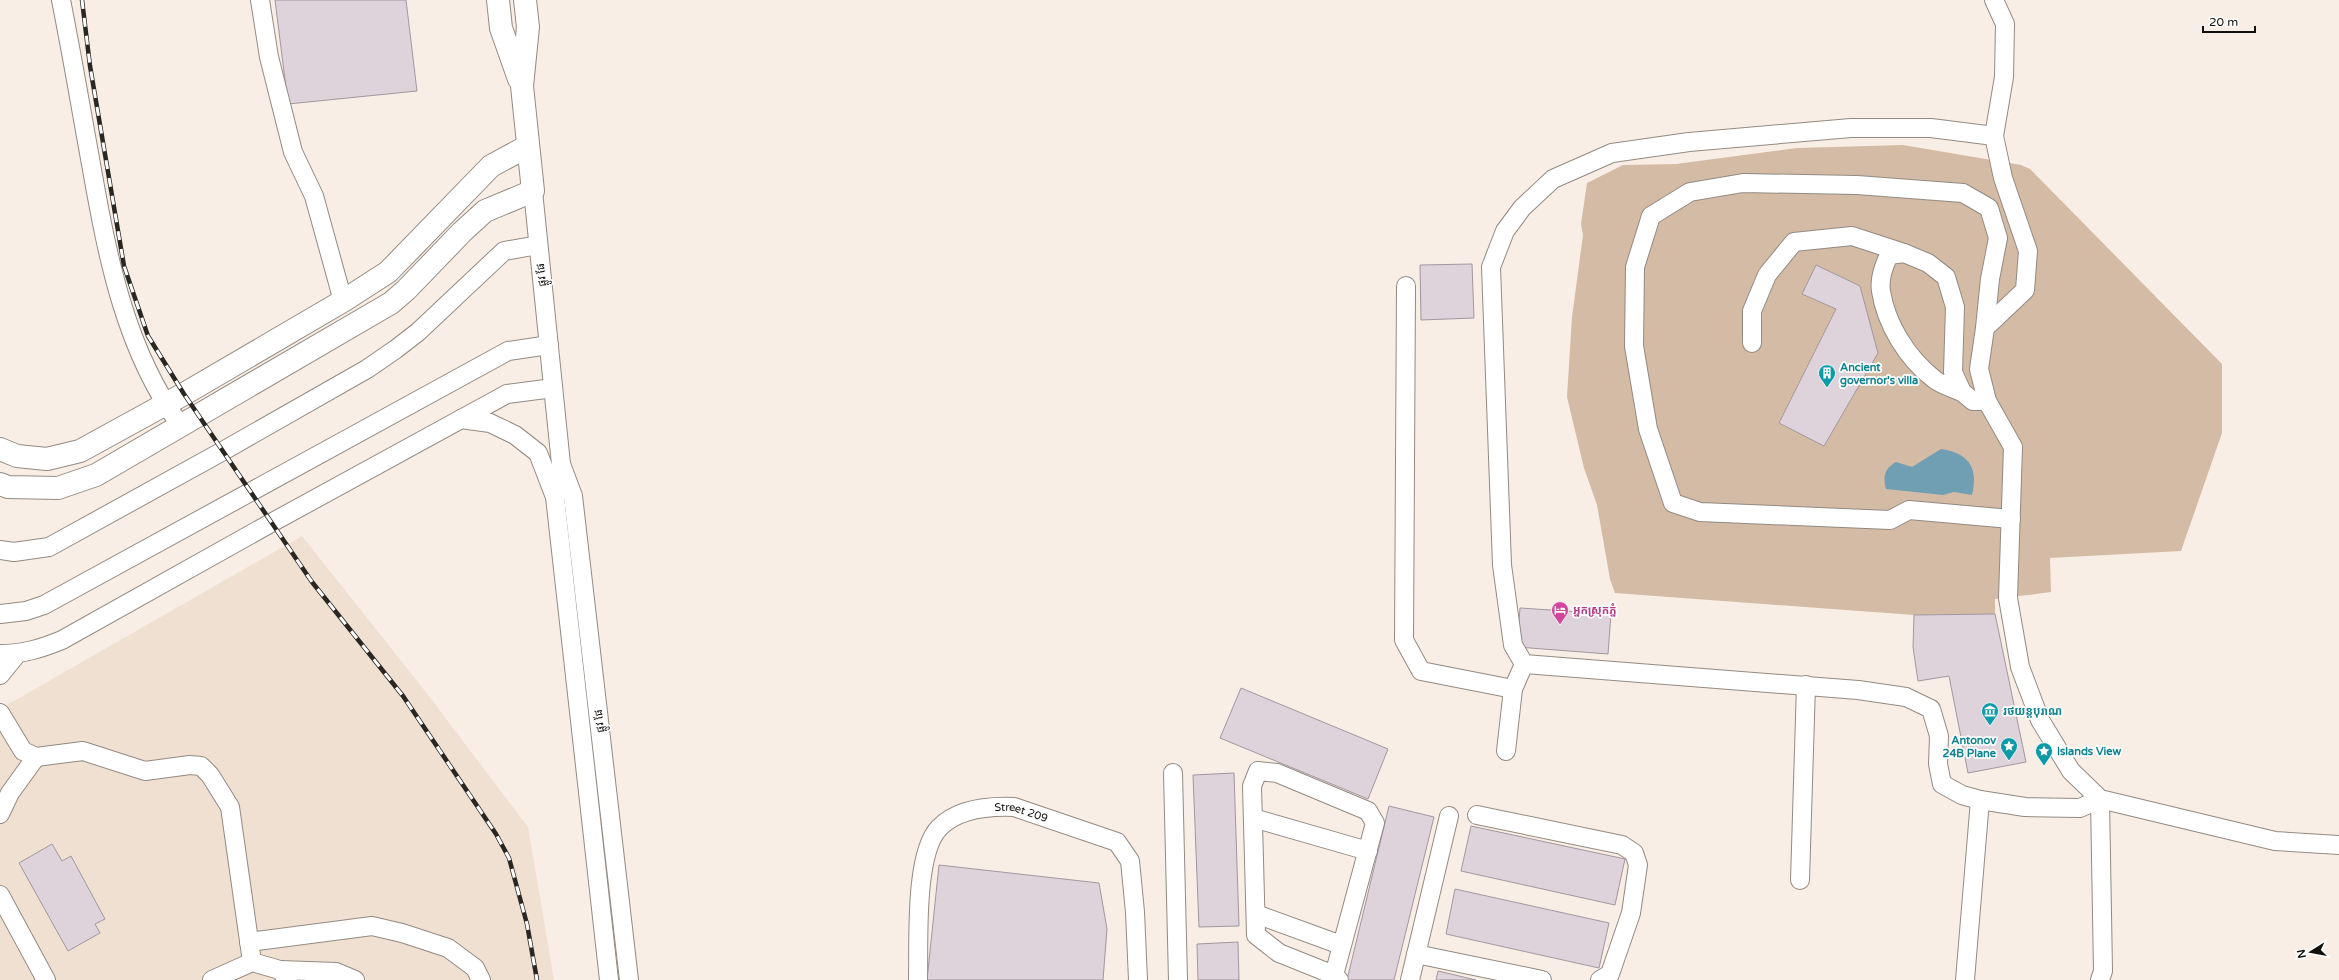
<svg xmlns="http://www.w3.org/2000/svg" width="2339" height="980" viewBox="0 0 2339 980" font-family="'Varela Round','Noto Sans Khmer',sans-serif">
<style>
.built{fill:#f0e0d2}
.green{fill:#d4bba5}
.water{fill:#709fb4}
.building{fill:#ded3db;stroke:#a2979f}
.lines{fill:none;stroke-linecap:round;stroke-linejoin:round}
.minor-casing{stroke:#938a82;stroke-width:20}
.major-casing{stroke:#938a82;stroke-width:24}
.minor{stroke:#fff;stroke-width:18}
.major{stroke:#fff;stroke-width:22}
.rail-casing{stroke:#2a2622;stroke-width:4.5}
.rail{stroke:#fff;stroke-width:3;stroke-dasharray:9;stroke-linecap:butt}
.labels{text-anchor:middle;stroke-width:3.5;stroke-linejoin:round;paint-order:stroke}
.street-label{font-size:11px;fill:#120e0b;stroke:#fff}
.culture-label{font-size:11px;font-weight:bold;fill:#0d838f;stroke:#fff;text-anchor:start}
.hotel-label{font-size:11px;font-weight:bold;fill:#b23c85;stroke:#fff;text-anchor:start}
</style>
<rect width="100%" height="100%" fill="#f8eee5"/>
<polygon class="built" points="302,536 425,691 528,827 554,980 0,980 0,709"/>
<polygon class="green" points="1903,145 2021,165 2030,169 2222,364 2222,433 2181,551 2050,558 2051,592 1995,599 1995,614 1914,615 1615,593 1610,579 1597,505 1584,468 1567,397 1572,317 1583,235 1581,224 1587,183 1623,165 1676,164 1797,148"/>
<path class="water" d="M 1941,449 C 1968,453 1979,467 1972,495 L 1954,492 L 1943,495 L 1886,489 C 1883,476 1884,469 1896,462 L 1912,467 Z"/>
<g class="building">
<polygon points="275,0 406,0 417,91 288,104"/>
<polygon points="1472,264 1474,318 1421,320 1420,265"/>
<polygon points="1816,265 1860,286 1878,353 1824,446 1779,423 1836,309 1802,294"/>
<polygon points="1520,608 1611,614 1608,654 1517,647"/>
<polygon points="1995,614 2026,762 1968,773 1949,676 1918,681 1913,647 1914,615"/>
<polygon points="1241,688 1388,749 1368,799 1220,738"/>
<polygon points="1234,773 1239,926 1199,927 1193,775"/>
<polygon points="1389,806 1434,817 1394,980 1347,980"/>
<polygon points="1471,826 1625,859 1615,905 1461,871"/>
<polygon points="52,844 62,861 71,856 105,919 95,924 100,933 68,951 19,863"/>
<polygon points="939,865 1099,883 1107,929 1103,980 927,980"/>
<polygon points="1455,889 1609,923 1599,968 1446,934"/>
<polygon points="1238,942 1239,980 1198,980 1197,944"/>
<polygon points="1438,971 1476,980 1436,980"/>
</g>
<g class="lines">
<g class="minor-casing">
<g id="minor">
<path d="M 61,0 C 72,55 81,109 91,164 C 107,255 125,351 181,426"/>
<polyline points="260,0 269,57 293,152 314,196 343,301"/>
<polyline points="1994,0 2005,24 2004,77 1994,136 2003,178 2028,251 2025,290 1985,328 1979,369 1987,401 2013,447 2008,598 2020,667 2040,720 2071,771 2100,799 2275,841 2339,845"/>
<polyline points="1994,136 1931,128 1851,128 1689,142 1612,153 1553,179 1522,208 1505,231 1491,267 1502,565 1513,645 1524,664 1858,690 1906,697 1931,709 1939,736 1938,764 1942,784 1962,795 1980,800 2025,807 2080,808 2100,799 2103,971 2100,980"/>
<polyline points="533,191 561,464 573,496 629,980"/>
<polyline points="1406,286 1404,640 1421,671 1513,689"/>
<polyline points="1985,328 1990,279 1998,238 1989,208 1963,193 1857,185 1743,183 1690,192 1651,216 1635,267 1634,346 1648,429 1673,503 1700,512 1890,520 1909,510 2011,519"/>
<polyline points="1752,343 1752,311 1767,275 1794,242 1852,236 1904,253"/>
<path d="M 1962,392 C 1953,388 1941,385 1934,379 C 1907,358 1886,324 1881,291 C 1879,278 1884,266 1889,255 L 1904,253 L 1928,263 L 1946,277 L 1955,307 L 1953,372 L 1962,392 L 1973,401 L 1987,401"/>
<polyline points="461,419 490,423 515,435 538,453 555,497"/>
<polyline points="561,464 555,497 609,980"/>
<polyline points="0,550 14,552 49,547 223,451 367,369 396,349 418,332 504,251 538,245"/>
<polyline points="0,614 26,611 44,605 508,351 549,345"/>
<path d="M 0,654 C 23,654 40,649 62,640 L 271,523 L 507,394 L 553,388"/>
<polyline points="0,675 17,654"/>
<polyline points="0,713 23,751 36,757 83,751 145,771 190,765 201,766 210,775 230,807 252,962"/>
<polyline points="1506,751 1513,689 1524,664"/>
<polyline points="1173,773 1178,980"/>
<polyline points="0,814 10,793 36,757"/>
<polyline points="1477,815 1622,845 1634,853 1638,865 1631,913 1610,974 1600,980"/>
<polyline points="1253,818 1368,851"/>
<polyline points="1800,880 1806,685"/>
<polyline points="0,895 46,980"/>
<polyline points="1256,914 1341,945"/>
<polyline points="249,942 372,926 402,933 448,948 475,968 481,980"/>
<polyline points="1416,954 1542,980"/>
<polyline points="280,970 336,972 355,980"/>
<polyline points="1334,975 1375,823 1368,811 1277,773 1258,771 1252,786 1256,935 1279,953 1334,975 1339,980"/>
<polyline points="212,980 252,962 280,970 288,980"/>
<path id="s1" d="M 918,980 C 919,943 914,854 939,828 C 958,808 989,806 1014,807 L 1117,842 L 1130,861 L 1135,912 L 1138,980"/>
<polyline points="1410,980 1449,816"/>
<polyline points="1965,980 1980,800"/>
</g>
</g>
<g class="major-casing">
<g id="major">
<polyline points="498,0 501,28 519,79"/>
<polyline points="0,449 17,456 47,459 80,451 184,394 343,301 388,272 491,166 528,146"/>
<polyline points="0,484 8,487 58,488 96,475 391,303 406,290 462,232 485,211 533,191 522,86 528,27 525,0"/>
</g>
</g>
<use href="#minor" class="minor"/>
<use href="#major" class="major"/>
<g class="rail-casing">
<polyline id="rail" points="82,0 90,66 124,266 148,336 184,394 312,582 403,696 496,834 509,858 527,924 537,980"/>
</g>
<use href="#rail" class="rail"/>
</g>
<defs>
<g id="building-pin" transform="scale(0.9)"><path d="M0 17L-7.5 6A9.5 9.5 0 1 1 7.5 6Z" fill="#0f9aa8" stroke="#fff"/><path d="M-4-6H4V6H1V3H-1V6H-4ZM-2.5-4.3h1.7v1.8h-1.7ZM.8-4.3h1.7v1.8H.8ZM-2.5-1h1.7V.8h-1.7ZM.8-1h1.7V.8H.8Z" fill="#fff"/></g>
<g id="hotel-pin" transform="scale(0.9)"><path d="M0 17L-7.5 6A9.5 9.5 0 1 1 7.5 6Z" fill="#d1479c" stroke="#fff"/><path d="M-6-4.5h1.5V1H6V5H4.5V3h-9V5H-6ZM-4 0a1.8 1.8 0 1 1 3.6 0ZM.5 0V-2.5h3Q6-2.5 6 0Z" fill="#fff"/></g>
<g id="museum-pin" transform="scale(0.9)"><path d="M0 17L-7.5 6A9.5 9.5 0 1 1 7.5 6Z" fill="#0f9aa8" stroke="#fff"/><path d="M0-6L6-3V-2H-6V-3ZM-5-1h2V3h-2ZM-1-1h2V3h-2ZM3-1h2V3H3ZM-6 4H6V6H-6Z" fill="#fff"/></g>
<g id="sight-pin" transform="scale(0.9)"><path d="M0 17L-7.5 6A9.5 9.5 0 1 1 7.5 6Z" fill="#0f9aa8" stroke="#fff"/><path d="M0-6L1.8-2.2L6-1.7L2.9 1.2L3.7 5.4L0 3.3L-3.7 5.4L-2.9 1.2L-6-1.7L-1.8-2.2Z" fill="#fff"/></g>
</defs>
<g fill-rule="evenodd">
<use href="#building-pin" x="1827" y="373"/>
<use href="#hotel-pin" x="1560" y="610"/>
<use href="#museum-pin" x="1990" y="711"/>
<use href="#sight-pin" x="2009" y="746"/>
<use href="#sight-pin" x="2044" y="751"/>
</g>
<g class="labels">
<g class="street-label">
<text transform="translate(541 275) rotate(-96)" y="4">ផ្លូវ ផែ</text>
<text transform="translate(599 721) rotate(-97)" y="4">ផ្លូវ ផែ</text>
<text dy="4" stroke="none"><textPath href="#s1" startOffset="244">Street 209</textPath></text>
</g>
<g class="culture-label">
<text x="1840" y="371">Ancient<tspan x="1840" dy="13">governor's villa</tspan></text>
<text x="2003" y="715">រថយន្តបុរាណ</text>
<text x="1996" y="744" text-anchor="end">Antonov<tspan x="1996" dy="13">24B Plane</tspan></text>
<text x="2057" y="755">Islands View</text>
</g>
<g class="hotel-label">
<text x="1573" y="614">អ្នកស្រុកភ្នំ</text>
</g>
</g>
<g transform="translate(2311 952) rotate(259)" stroke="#ffffff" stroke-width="3" paint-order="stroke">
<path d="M0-3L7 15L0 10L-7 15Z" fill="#120e0b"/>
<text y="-6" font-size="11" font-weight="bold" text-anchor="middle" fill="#120e0b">N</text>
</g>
<path d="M2203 26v6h52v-6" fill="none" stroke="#120e0b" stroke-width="2"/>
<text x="2209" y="26" font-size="12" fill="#120e0b" stroke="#ffffff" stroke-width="3" paint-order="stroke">20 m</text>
</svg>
